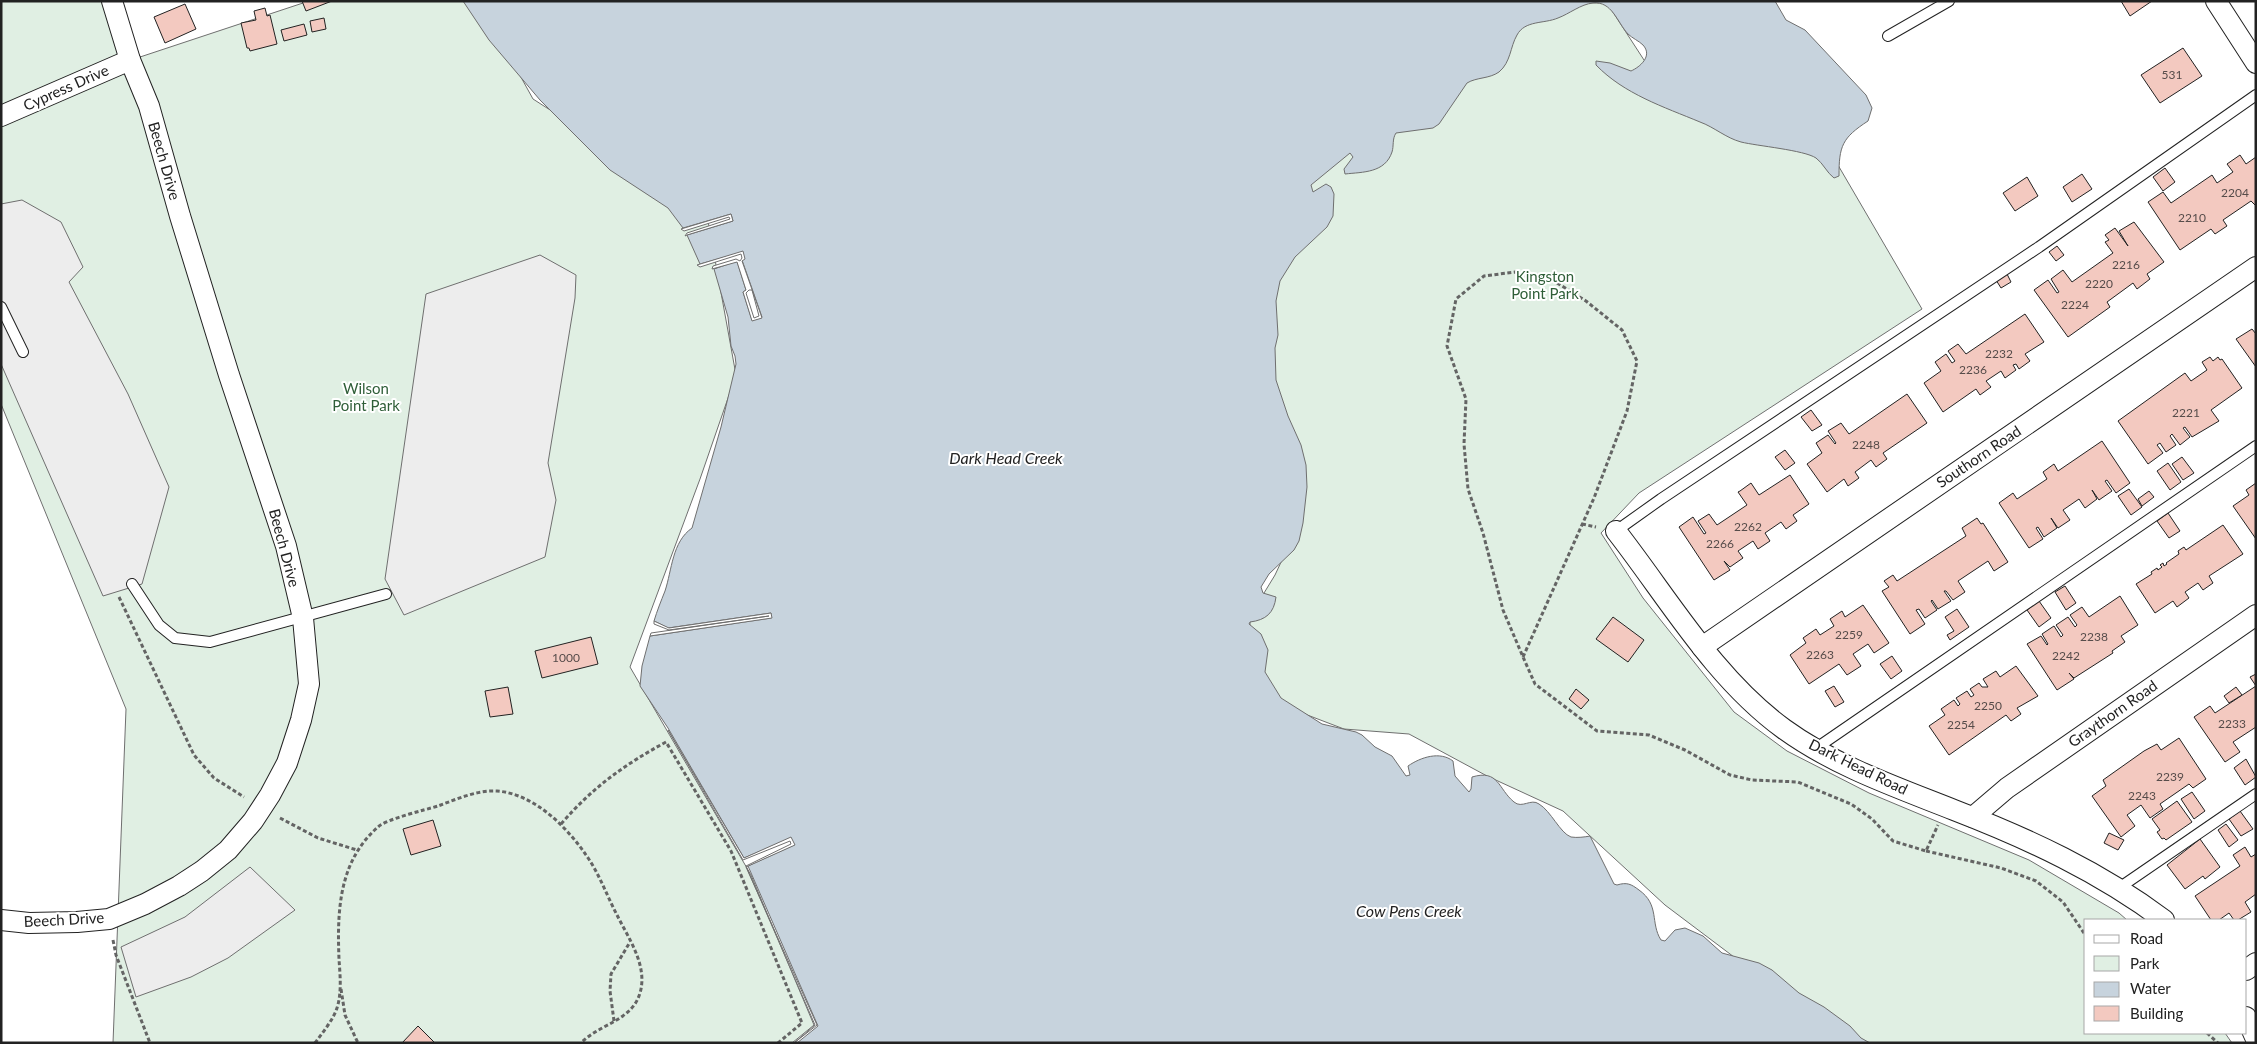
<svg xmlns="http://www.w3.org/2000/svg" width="2257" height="1044" viewBox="0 0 2257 1044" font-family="Lato,sans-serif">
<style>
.green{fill:#e0efe3;stroke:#6f6f6f}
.parking{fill:#ededed;stroke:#6f6f6f}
.water{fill:#c7d3dd;stroke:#6f6f6f}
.pier{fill:#fff;stroke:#6f6f6f;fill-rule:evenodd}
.building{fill:#f3c9c0;stroke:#222}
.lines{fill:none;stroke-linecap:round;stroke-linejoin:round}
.lane-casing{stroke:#222;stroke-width:12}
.street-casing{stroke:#222;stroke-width:22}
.path{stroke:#646464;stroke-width:3;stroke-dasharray:4 2.5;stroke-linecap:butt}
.lane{stroke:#fff;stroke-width:10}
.street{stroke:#fff;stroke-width:20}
.labels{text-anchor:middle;stroke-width:4;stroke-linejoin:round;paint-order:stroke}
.number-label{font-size:12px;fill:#564c4a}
.street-label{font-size:15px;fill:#222;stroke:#fff}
.park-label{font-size:15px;fill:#2f5e38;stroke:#fff}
.water-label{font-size:16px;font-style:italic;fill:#222;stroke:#fff}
</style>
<rect width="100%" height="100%" fill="#fff"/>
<g class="green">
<polygon points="1,1 113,1 131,60 309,1 479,1 533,99 706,210 736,375 700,479 630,667 751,875 814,1025 792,1043 113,1043 126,709 1,404"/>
<polygon points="1544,2 1607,3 1644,60 1682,104 1821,136 1922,309 1639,493 1601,533 1643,598 1734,712 1787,751 1869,793 2029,860 2119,913 2127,920 2086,920 2086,1033 2225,1033 2232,1043 1853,1043 1803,1009 1665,905 1563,811 1487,776 1409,734 1344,729 1289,708 1263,684 1250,654 1250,616 1275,575 1297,528 1272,386 1271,264 1311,180"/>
</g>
<g class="parking">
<polygon points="22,200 61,222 83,267 69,282 128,394 169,487 142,584 103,596 1,364 1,204"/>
<polygon points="540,255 576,275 575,298 548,463 556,500 545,557 404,615 385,579 426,294"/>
<polygon points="250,867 295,910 228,958 191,977 136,997 121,947 185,917"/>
</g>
<path class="water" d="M 463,1 L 1775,1 L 1786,20 L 1805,30 L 1866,95 L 1872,108 L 1868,121 C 1842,138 1839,146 1839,176 L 1834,178 C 1827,173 1823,163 1816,158 C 1804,150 1757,146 1741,142 C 1726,138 1714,127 1700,122 C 1664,107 1624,94 1596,65 L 1596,61 L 1610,63 L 1631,71 C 1640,67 1653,56 1643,45 C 1639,41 1632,38 1628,34 C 1617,22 1612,1 1593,3 C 1581,4 1569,14 1558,18 C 1544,24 1525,20 1517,35 C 1510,47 1511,62 1499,72 C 1489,79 1477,77 1467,83 L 1439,124 L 1433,128 L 1396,133 C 1392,139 1394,146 1392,152 C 1385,173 1363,172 1345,174 L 1344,169 L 1353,157 L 1350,153 L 1311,185 L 1313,192 L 1326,184 L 1331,187 L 1334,194 L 1333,216 L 1327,227 L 1295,257 L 1280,281 L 1276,301 L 1278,335 L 1275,348 L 1276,380 L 1288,416 L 1301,445 L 1306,465 L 1307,487 L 1303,523 L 1299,541 L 1294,550 L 1269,574 L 1261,587 L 1263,593 L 1276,597 C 1274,613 1266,620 1250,622 L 1249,624 L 1261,634 L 1268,650 L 1265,672 L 1281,698 L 1322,724 L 1356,732 L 1362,735 L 1375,747 L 1392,756 L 1406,776 L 1410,775 L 1408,766 C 1421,757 1440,751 1453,761 L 1455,776 L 1469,792 L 1471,789 L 1472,777 C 1499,769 1498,789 1514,802 C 1522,809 1531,798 1539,804 C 1551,811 1560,833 1571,837 C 1577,838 1585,837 1590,836 L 1614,884 L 1617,885 C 1627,882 1631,884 1639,890 C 1660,905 1650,923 1661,940 L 1665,941 L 1675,930 L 1685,928 L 1703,936 L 1722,953 L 1759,963 L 1772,970 L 1799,993 L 1824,1007 L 1850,1026 L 1861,1038 L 1870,1043 L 797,1043 L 818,1026 L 748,866 L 794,845 L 791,838 L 744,858 L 668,728 L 640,686 L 642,666 L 650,636 L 771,618 L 771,613 L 668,628 L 654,621 C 657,611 661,601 665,591 C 672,570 672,542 692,528 L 721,427 L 736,364 L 735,356 L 731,346 L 728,317 L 714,269 L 737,261 L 746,290 L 743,292 L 752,320 L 762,317 L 742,260 L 743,252 L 700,264 L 687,235 L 733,221 L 731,214 L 683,228 L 668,208 L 610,170 L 540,100 L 489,40 Z"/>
<g class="pier">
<polygon points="731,214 733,221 687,235 685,236 687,233 730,219 729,217 684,231 681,229"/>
<path d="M 743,251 L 745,259 L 742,261 L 762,318 L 752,321 L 743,292 L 746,290 L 737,262 L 712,269 L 713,266 L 736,259 L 740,261 L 742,258 L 741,254 L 700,267 L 697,265 ZM 749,290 L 752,290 L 759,316 L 754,318 L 746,293 Z"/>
<polygon points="771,613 772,618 650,636 651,633 769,616 669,630 654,624 654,621 669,628"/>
<polygon points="668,730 744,858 791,837 795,845 746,867 817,1025 794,1043 815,1025 746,866 791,844 790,841 743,860"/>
</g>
<g class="building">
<polygon points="302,1 332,1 306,11"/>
<polygon points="2121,1 2152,1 2130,16"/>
<polygon points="185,4 196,29 165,43 154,17"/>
<polygon points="265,8 267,16 270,15 277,44 250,51 249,48 247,48 241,23 256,20 254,11"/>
<polygon points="324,18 326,29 312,32 310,21"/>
<polygon points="304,24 307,35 284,41 281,30"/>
<polygon points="2183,48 2202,76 2160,103 2141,75"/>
<polygon points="2240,155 2246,164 2256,157 2256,206 2251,201 2223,220 2227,226 2215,234 2211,229 2180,250 2148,202 2163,192 2171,203 2212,175 2217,183 2233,172 2227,164"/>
<polygon points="2165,168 2175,182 2163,191 2153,177"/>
<polygon points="2082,174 2092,189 2072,202 2063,187"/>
<polygon points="2027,177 2038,196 2015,211 2003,193"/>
<polygon points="2134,222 2164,262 2147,274 2150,279 2137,289 2133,283 2107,302 2110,307 2068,337 2034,290 2048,280 2057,293 2059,292 2051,279 2063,270 2072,282 2113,253 2105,242 2109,240 2105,235 2115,228 2128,246 2119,231"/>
<polygon points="2057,246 2064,255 2056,261 2049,252"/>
<polygon points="2007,274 2011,282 2001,288 1996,280"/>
<polygon points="2025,314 2044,342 2025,354 2030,361 2019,369 2016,364 2013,365 2016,370 2005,378 2001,371 1986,381 1991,387 1980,395 1976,389 1943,412 1924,383 1941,371 1935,362 1946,354 1952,363 1955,361 1948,351 1958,344 1966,354"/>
<polygon points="2252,329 2256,334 2256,367 2236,339"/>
<polygon points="2210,357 2213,361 2218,357 2220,360 2222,359 2242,388 2211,410 2219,421 2192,437 2185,427 2183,428 2190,437 2180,445 2172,434 2170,436 2176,445 2166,452 2160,443 2157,445 2163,453 2148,464 2118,421 2185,373 2191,381 2207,370 2202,362"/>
<polygon points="1907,394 1927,423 1883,453 1887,459 1876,467 1871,460 1855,472 1859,478 1848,486 1844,479 1827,492 1807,464 1822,453 1816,443 1828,435 1835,444 1836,443 1828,431 1841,423 1849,434"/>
<polygon points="1811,410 1822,425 1812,431 1801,417"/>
<polygon points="2102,441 2130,483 2116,493 2107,480 2105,481 2112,491 2099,500 2092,490 2097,499 2085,508 2079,499 2063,510 2070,520 2058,528 2051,518 2057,528 2044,537 2038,527 2036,528 2043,539 2029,548 1999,503 2013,493 2017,499 2047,479 2043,472 2054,464 2058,471"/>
<polygon points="1785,450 1795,463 1785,470 1775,457"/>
<polygon points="2182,457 2194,473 2183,480 2172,464"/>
<polygon points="2168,463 2181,482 2170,490 2157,471"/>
<polygon points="1790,475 1809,504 1793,515 1797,521 1786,529 1781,522 1765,533 1770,541 1758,549 1753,541 1738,551 1743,558 1730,567 1724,561 1730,570 1714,580 1679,527 1693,517 1704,534 1706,533 1698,521 1709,514 1717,525 1747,505 1738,492 1740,491 1751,483 1759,495"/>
<polygon points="2256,483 2256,539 2233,506 2249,495 2246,490"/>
<polygon points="2129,489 2142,507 2131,515 2118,496"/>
<polygon points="2149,491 2154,497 2142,506 2138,499"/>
<polygon points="2168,513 2180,531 2169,538 2157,521"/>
<polygon points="1977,518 1981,524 1983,523 2008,562 1994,571 1988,561 1958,581 1965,592 1953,600 1946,591 1944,591 1951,601 1938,609 1932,600 1931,601 1937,610 1925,618 1919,609 1916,610 1925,624 1910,634 1882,591 1889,587 1884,581 1893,575 1897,581 1966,536 1962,528"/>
<polygon points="2223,525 2243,554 2209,576 2213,583 2203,590 2198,583 2185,592 2189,598 2177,607 2173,601 2155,613 2136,584 2152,574 2151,572 2157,568 2158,570 2162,567 2160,565 2163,563 2164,566 2167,564 2166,563 2179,554 2178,551 2184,547 2186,550"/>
<polygon points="2065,586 2076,603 2066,610 2055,592"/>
<polygon points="2120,596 2138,625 2121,636 2125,642 2112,651 2113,653 2074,678 2069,673 2074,679 2057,690 2027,644 2041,636 2047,645 2048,644 2042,634 2054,626 2061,637 2063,635 2056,625 2068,617 2075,627 2077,625 2070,615 2082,607 2089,617"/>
<polygon points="2039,601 2051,618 2039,627 2027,610"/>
<polygon points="1863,605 1889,643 1874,653 1868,644 1853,654 1861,666 1847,675 1839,664 1809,684 1790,655 1806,643 1803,638 1816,629 1820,635 1834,626 1830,619 1842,611 1845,617"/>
<polygon points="1957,609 1969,627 1950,640 1947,635 1954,631 1945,617"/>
<polygon points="1613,617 1644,640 1628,662 1596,639"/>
<polygon points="591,637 598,664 542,678 535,651"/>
<polygon points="1892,656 1902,671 1891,679 1880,664"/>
<polygon points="2016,666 2038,696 2017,708 2021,714 2011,721 2006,715 1949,755 1929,726 1945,715 1941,709 1954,700 1958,706 1960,704 1956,698 1967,691 1971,697 1974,695 1970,689 1979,683 1982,687 1988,687 1983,679 1996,671 2000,677"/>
<polygon points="2256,674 2256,686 2250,677"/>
<polygon points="1834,686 1844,702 1835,707 1825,691"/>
<polygon points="2256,686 2256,727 2233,742 2240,752 2225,762 2194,717 2210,706 2215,713"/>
<polygon points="508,687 513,714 490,717 485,691"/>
<polygon points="2236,687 2242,695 2229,703 2224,696"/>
<polygon points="1576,689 1589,700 1581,709 1569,699"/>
<polygon points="2179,738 2206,779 2193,788 2189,784 2160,804 2163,809 2150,818 2141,805 2127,815 2135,826 2121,837 2092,796 2106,786 2103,780 2144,751 2157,744 2161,750"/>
<polygon points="2246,759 2256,777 2245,785 2234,768"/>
<polygon points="2192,792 2205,811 2194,819 2181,799"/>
<polygon points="2177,801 2192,822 2166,840 2164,838 2162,839 2157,832 2160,830 2152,819"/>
<polygon points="2240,811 2253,829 2241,836 2229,819"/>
<polygon points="433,820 441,846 411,855 403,829"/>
<polygon points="2226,824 2238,840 2229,847 2218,830"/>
<polygon points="2109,833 2124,840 2118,850 2104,843"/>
<polygon points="2200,839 2220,867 2205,879 2203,876 2185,889 2167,865"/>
<polygon points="2245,847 2251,857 2256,854 2256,894 2245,902 2251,912 2238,920 2234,920 2229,913 2219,920 2211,920 2195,896 2240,866 2233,855"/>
<polygon points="418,1026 435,1043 402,1043"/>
</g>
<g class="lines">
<g class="lane-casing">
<g id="lane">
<polyline points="1888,36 1949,1"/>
<polyline points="1,307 23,352"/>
<polyline points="1616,531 1661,499 2039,247 2256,95"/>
<polyline points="132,584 159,625 175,638 210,642 386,594"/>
<polyline points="1815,749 2256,446"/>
<polyline points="2119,888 2256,794"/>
</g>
</g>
<g class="street-casing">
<g id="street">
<polyline points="2216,1 2256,63"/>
<polyline points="1,116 130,60"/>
<path d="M 1616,531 C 1669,599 1714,678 1784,729 C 1835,766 1896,787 1954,810 C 2029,839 2100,872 2164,920"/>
<polyline points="1702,647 2256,267"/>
<polyline points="1973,817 2007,788 2256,615"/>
<polyline points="1,920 29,923 77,922 109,919 145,904 179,886 202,871 228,850 253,821 270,795 287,763 301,720 309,684 303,618 286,546 229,375 180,216 149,106 130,60 112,1"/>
<polyline points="2246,970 2256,963"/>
<polyline points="2246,1017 2256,1039"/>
</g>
</g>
<g class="path">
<polyline points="1582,524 1596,527"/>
<polyline points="119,597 194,755 214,778 244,797"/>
<polyline points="1523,657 1594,498 1627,411 1637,361 1622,330 1586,301 1546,276 1515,272 1484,276 1456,299 1447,346 1466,399 1464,444 1468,489 1483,533 1503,610 1523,657 1535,684 1597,731 1649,735 1685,750 1730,775 1752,780 1798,782 1851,804 1872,819 1893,841 1926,851 1938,825"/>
<polyline points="280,818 318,838 357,850"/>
<path d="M 561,824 C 593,787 624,765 666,742 L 731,851 L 802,1023 L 778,1043"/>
<polyline points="1926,851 2001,868 2036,881 2063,902 2086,936"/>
<polyline points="113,940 116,955 150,1043"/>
<polyline points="341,989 345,1015 358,1043"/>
<polyline points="614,1021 610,991 611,974 630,942"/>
<polyline points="2207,1033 2218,1043"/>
<path d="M 315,1043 C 323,1032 333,1020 337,1008 C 342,992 340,975 339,959 C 337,910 339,861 378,827 C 386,819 425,810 438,806 C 457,799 477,790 497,791 C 534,794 566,826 586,855 C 599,873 607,896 617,915 C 629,939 648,966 640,993 C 632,1021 599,1024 581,1043"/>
</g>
<use href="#lane" class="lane"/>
<use href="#street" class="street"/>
</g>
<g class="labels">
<g class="number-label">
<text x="2172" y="79">531</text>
<text x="2235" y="197">2204</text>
<text x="2192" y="222">2210</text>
<text x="2126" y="269">2216</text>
<text x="2099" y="288">2220</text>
<text x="2075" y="309">2224</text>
<text x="1999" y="358">2232</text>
<text x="1973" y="374">2236</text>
<text x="2186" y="417">2221</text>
<text x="1866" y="449">2248</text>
<text x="1748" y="531">2262</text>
<text x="1720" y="548">2266</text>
<text x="1849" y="639">2259</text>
<text x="2094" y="641">2238</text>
<text x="1820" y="659">2263</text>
<text x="2066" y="660">2242</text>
<text x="566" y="662">1000</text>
<text x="1988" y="710">2250</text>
<text x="2232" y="728">2233</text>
<text x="1961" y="729">2254</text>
<text x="2170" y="781">2239</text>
<text x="2142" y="800">2243</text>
</g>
<g class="street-label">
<text transform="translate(66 88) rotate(-24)" y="5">Cypress Drive</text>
<text transform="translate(164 161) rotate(74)" y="5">Beech Drive</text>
<text transform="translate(1979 457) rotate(-34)" y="5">Southorn Road</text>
<text transform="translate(284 548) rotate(75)" y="5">Beech Drive</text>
<text transform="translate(2113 714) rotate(-35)" y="5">Graythorn Road</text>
<text transform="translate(1858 767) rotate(26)" y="5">Dark Head Road</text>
<text transform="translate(64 920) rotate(-3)" y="5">Beech Drive</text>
</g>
<g class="park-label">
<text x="1545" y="282">Kingston<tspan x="1545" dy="17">Point Park</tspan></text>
<text x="366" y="394">Wilson<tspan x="366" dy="17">Point Park</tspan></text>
</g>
<g class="water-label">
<text x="1006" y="464">Dark Head Creek</text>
<text x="1409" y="917">Cow Pens Creek</text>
</g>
</g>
<rect width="2257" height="1044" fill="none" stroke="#222222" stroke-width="5"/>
<rect x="2084" y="919" width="162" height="115" fill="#ffffff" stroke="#a7a7a7"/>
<rect x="2094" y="935" width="25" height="8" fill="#ffffff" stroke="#a7a7a7"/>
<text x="2130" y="944" font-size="15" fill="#222222">Road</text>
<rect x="2094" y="956" width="25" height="15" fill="#e0efe3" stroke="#a7a7a7"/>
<text x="2130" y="969" font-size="15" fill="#222222">Park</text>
<rect x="2094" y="982" width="25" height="15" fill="#c7d3dd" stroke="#a7a7a7"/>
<text x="2130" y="994" font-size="15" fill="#222222">Water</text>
<rect x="2094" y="1006" width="25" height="15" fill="#f3c9c0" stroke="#a7a7a7"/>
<text x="2130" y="1019" font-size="15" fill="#222222">Building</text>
</svg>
